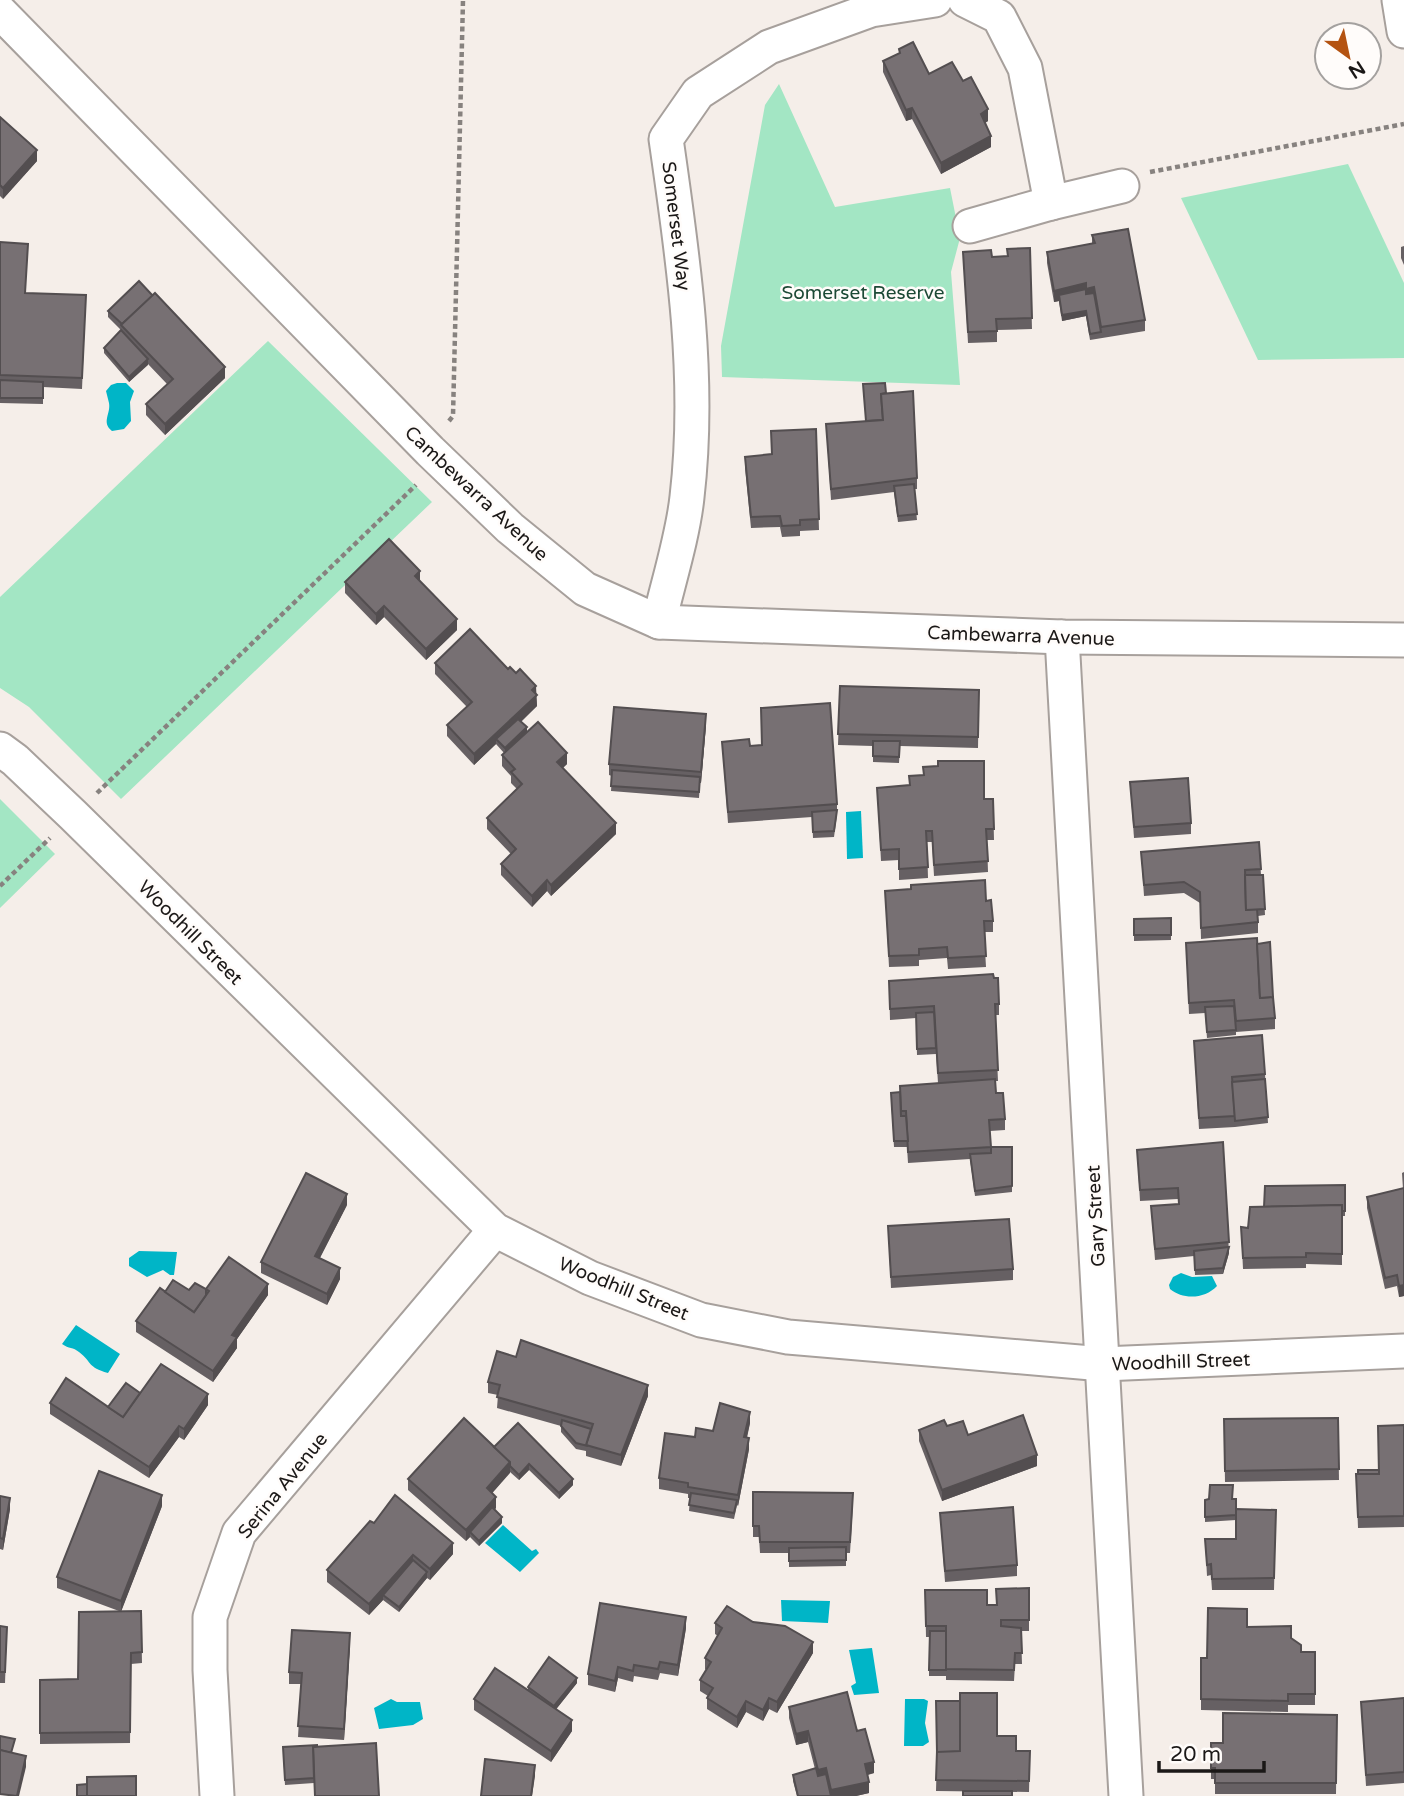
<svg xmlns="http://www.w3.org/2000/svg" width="1404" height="1796" viewBox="0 0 1404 1796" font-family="'Varela Round',sans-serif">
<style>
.green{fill:#a3e6c4}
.water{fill:#00b5c7}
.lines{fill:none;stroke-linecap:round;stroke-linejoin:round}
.minor-casing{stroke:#a7a09c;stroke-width:37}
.path{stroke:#87827f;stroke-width:4.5;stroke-dasharray:5 3.5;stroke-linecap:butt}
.minor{stroke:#fff;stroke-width:33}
.wall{fill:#666063}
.shaded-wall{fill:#534e50}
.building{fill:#777073;stroke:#534e50;stroke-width:2}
.labels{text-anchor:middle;stroke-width:5;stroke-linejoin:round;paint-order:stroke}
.street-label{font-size:19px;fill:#1b1817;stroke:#fffcfa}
.park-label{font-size:19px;fill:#1c4935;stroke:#fffcfa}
</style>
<rect width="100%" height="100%" fill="#f5eee9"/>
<g class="green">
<polygon points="779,84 835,207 950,188 960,238 951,272 960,385 722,377 721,346 765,105"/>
<polygon points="1348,164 1404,283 1404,358 1258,360 1181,198"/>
<polygon points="268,341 432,502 121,799 29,707 0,688 0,597"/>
<polygon points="0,799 55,854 0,908"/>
</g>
<g class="water">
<path d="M 117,383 L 126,383 L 134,391 L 130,402 L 131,421 L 124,429 L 112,431 C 101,422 111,414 109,403 C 108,399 107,395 106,391 L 111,385 Z"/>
<polygon points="861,811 863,858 847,859 846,812"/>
<polygon points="139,1251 177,1252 174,1275 170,1275 163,1270 147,1277 129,1266 129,1258"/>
<path d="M 1181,1273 L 1192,1277 L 1212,1276 L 1217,1286 C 1205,1299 1183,1300 1170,1289 L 1169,1285 L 1173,1277 Z"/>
<path d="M 76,1325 L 120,1354 L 108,1373 C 87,1367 93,1363 79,1352 C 73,1347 69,1349 62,1344 Z"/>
<polygon points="503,1525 532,1551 536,1549 539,1553 520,1572 485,1543"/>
<polygon points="781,1600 830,1601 828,1623 782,1621"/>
<polygon points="872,1648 879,1693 854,1695 851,1686 856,1683 849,1650"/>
<polygon points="391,1699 397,1702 420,1702 423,1719 413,1725 379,1729 374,1708"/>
<polygon points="905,1699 924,1699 928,1701 925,1723 929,1742 923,1746 904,1746"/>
</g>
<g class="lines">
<g class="minor-casing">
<g id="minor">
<polyline points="965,0 999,17 1025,68 1051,203"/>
<polyline points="1399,0 1404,31"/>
<polyline points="0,12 430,451 510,528 585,589 659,622 1062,637 1404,640"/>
<polyline points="970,226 1051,203 1122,186"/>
<path d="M 659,622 C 668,583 683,536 687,497 C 701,377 683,257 666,139 L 698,93 L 769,47 L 871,10 L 935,0"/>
<polyline points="1062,637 1126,1796"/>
<polyline points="0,749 15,760 73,815 495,1230 590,1278 701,1320 788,1337 1103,1364 1404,1351"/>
<polyline points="217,1796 210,1670 210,1617 239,1533 495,1230"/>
</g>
</g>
<g class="path">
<polyline points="1150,172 1404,124"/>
<polyline points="449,421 453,416 463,0"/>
<polyline points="97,793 416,485"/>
<polyline points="0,886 50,838"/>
</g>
<use href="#minor" class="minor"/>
</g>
<g class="wall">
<polygon points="899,49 929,74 963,81 988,121 985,123 991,147 941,174 912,119 906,121 883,72 883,61 899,54"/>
<polygon points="0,117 37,161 3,199 0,196"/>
<polygon points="1092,235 1145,320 1145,331 1090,340 1086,316 1062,321 1059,301 1054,302 1047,263 1047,252 1092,244"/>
<polygon points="0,242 26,293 86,295 82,389 43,387 43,404 0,403"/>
<polygon points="1404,246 1404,265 1401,258 1401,247"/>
<polygon points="1030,248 1032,329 997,330 997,342 968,343 963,252 992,257 1007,256 1007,249"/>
<polygon points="108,311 225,378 165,435 146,415 146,404 167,384 148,364 129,382 104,353 104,348 121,330 108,317"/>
<polygon points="886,393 917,478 917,489 914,489 917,520 898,522 894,492 831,500 826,424 865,421"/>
<polygon points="816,429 819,530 800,531 800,536 782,537 780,527 751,528 745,468 745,457 771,454"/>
<polygon points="420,581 457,630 426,660 384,617 376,625 345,593 345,582"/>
<polygon points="435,663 536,694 537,706 521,722 527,732 567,764 563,768 616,834 551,896 547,891 532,907 501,875 501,864 511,854 487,829 487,818 517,789 511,783 511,776 502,766 502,755 504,753 496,744 474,765 447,736 447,725 467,707 435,674"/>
<polygon points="840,686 979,690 978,748 900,746 899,763 873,762 873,746 838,745"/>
<polygon points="706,725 701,783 700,783 699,798 611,791 612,776 609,775 609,764"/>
<polygon points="722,742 750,746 837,804 837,815 834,837 813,838 812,817 728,823"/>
<polygon points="1130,782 1191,823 1191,834 1134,838"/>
<polygon points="877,788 984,799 993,799 994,840 987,840 988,872 934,876 932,842 927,842 928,878 899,880 899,860 881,861"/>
<polygon points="1259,842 1261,875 1263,875 1265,915 1258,916 1258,933 1201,939 1200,903 1184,893 1144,896 1141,852"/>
<polygon points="911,885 986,901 993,921 993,932 984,932 986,967 948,969 947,958 919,960 919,966 889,967 885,891 911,889"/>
<polygon points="1171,918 1171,940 1134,941 1134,919"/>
<polygon points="1186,943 1257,944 1275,1018 1275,1029 1236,1032 1236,1035 1207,1038 1205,1013 1189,1014"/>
<polygon points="889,981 999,1004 999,1015 995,1015 998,1081 995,1081 996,1093 1005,1119 1005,1130 990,1131 991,1147 1012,1147 1012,1192 975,1196 970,1159 908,1163 907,1147 894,1147 891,1099 938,1083 936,1052 936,1054 917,1055 916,1018 890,1020"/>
<polygon points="1194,1041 1265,1074 1268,1123 1235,1127 1199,1129"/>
<polygon points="1223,1142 1229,1253 1223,1274 1195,1275 1194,1256 1155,1260 1151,1206 1178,1204 1178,1199 1140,1201 1137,1150"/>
<polygon points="1404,1172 1404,1296 1399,1297 1397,1286 1385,1289 1367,1208 1367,1197 1403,1189 1402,1173"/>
<polygon points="1345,1185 1345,1216 1342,1216 1342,1265 1306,1264 1306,1268 1243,1269 1241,1227 1248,1228 1264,1207"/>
<polygon points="347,1205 320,1258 340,1279 327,1305 261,1273 261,1262"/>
<polygon points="888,1226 1013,1269 1013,1280 891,1288"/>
<polygon points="206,1289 268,1295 237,1339 237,1348 213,1382 136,1332 136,1321 165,1292"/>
<polygon points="488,1382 648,1396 621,1466 586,1456 586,1451 576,1449 561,1432 561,1426 497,1408 498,1395 488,1393"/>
<polygon points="140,1393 208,1405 184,1440 179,1437 149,1478 50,1414 50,1403 108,1407"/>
<polygon points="1338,1418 1339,1480 1225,1482 1224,1419"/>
<polygon points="750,1423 747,1438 749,1449 738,1506 737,1505 734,1519 689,1511 690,1498 688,1498 688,1494 659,1489 659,1478 695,1437 713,1431"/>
<polygon points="1404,1425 1404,1527 1358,1528 1356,1474 1379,1470"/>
<polygon points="947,1426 968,1435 1037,1466 942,1501 919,1441 919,1430"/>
<polygon points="494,1447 573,1485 559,1499 529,1470 519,1480 510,1472 492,1493 496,1508 494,1510 502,1523 479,1546 470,1537 466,1541 408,1490 408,1479"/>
<polygon points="753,1492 853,1504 850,1553 846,1553 846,1566 789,1567 789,1553 760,1553 759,1537 753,1537"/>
<polygon points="0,1496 10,1509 3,1550 0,1549"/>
<polygon points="1232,1499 1236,1513 1276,1510 1274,1590 1212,1590 1211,1575 1207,1576 1205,1539 1236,1539 1236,1520 1205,1522 1205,1500"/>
<polygon points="162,1506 121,1611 141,1611 142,1663 131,1664 130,1743 40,1744 40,1680 78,1679 119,1611 57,1588 57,1577"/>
<polygon points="940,1513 1017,1565 1017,1576 945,1582"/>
<polygon points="374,1523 453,1554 430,1580 427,1578 399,1612 383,1600 369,1615 327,1582 327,1570"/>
<polygon points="1029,1588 1029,1631 1021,1631 1022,1664 1015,1664 1014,1681 946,1680 946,1643 946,1676 929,1676 929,1637 926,1637 925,1590 987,1605 997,1605"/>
<polygon points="753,1622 813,1653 777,1713 769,1709 763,1721 746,1712 737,1728 707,1709 707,1698 708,1696 700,1691 700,1680 706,1670 705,1669 705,1658 718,1636 715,1634 715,1623"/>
<polygon points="0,1626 7,1627 5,1683 0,1683"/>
<polygon points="1247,1627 1291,1638 1301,1652 1315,1652 1315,1705 1288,1705 1288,1712 1201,1710 1201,1658 1207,1658"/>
<polygon points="686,1628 678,1676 660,1673 658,1680 634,1676 633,1682 618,1678 615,1692 588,1685 588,1674"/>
<polygon points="350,1644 344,1740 298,1737 301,1684 289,1684 289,1672"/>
<polygon points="577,1683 556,1709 572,1731 551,1762 474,1710 474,1699 528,1690 528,1687"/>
<polygon points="1404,1698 1404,1783 1366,1786 1361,1702"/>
<polygon points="789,1707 857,1731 874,1773 868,1775 869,1793 856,1796 797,1796 793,1781 793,1775 815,1769 808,1742 796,1745 789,1718"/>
<polygon points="1337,1715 1336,1794 1215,1794 1215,1779 1211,1779 1211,1743 1223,1743"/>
<polygon points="997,1736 1016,1751 1030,1751 1029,1792 936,1791 937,1753"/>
<polygon points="317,1746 314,1783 285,1785 283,1753"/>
</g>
<g class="shaded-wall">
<polygon points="912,108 912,119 906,121 906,110"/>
<polygon points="988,109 988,121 981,125 981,114"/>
<polygon points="991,136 991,147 941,174 941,163"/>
<polygon points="37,150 37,161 3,199 3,188"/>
<polygon points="1086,283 1086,294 1059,295 1059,301 1054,302 1054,291"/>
<polygon points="1094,287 1094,298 1086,300 1086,289"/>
<polygon points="1086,311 1086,316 1062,321 1062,315"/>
<polygon points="148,359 148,365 129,382 129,377"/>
<polygon points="225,367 225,378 165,435 165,424"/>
<polygon points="420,571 420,582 415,576"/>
<polygon points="384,606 384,617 376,625 376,614"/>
<polygon points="457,619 457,630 426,660 426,649"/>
<polygon points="536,686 537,706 499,742 496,739 496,744 474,765 474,754"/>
<polygon points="706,714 706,725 701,783 701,772"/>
<polygon points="527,727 527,733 505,753 505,748"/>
<polygon points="567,753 567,764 557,773 557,762"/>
<polygon points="616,823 616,834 551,896 551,885"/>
<polygon points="547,880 547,891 532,907 532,896"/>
<polygon points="347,1194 347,1205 315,1267 315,1256"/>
<polygon points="1229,1247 1229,1253 1223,1274 1223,1268"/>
<polygon points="340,1268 340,1279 327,1305 327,1294"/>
<polygon points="268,1284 268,1295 237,1339 237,1348 213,1382 213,1371 232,1335"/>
<polygon points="1404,1285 1404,1296 1399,1297 1399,1286"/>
<polygon points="648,1385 648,1396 621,1466 621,1455"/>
<polygon points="208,1394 208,1405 184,1440 184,1429"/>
<polygon points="750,1412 750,1423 744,1448 744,1437"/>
<polygon points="179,1426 179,1437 149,1478 149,1467"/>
<polygon points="749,1438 749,1449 738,1506 738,1495"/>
<polygon points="1037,1455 1037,1466 942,1501 942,1490"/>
<polygon points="510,1462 510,1473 487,1499 487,1488"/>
<polygon points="529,1464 529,1470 519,1480 519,1475"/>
<polygon points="573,1479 573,1485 559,1499 559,1493"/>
<polygon points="162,1495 162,1506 121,1612 121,1601"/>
<polygon points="496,1497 496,1508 472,1534 470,1532 470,1537 466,1541 466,1530"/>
<polygon points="10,1498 10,1509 3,1550 3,1539"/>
<polygon points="502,1517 502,1523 479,1546 479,1541"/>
<polygon points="453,1543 453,1554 430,1580 430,1569"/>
<polygon points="413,1555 413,1566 383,1595 383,1600 369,1615 369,1604"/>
<polygon points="427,1572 427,1578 399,1612 399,1607"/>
<polygon points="686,1617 686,1628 678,1676 678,1665"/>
<polygon points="350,1633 350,1644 344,1740 344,1729"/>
<polygon points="813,1642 813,1653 777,1713 777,1702"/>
<polygon points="618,1667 618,1678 615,1692 615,1681"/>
<polygon points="577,1678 577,1683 554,1712 554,1706"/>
<polygon points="769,1698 769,1709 763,1721 763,1710"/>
<polygon points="746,1701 746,1712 737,1728 737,1717"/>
<polygon points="572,1720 572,1731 551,1762 551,1751"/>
<polygon points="808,1731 808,1742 796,1745 796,1734"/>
<polygon points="26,1756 26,1767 19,1796 17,1796"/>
<polygon points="874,1762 874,1773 865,1775 865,1764"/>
<polygon points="535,1765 535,1776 532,1796 531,1796"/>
<polygon points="826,1768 826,1779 818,1781 818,1770"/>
<polygon points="869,1782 869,1793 856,1796 831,1796 831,1790"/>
</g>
<g class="building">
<polygon points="913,42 929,74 952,62 963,81 971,77 988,109 981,114 991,136 941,163 912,108 906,110 883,61 900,53 899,49"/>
<polygon points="0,117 37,150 3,188 0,185"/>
<polygon points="1128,229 1145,320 1101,327 1094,287 1086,289 1086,283 1054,291 1047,252 1095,243 1092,235"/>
<polygon points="0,242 28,244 25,293 86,295 82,378 0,375"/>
<polygon points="1030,248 1032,318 996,319 997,331 968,332 963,252 991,250 992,257 1008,256 1007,249"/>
<polygon points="139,281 153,296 122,324 108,311"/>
<polygon points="1086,289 1086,294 1094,293 1101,332 1090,334 1086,311 1062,315 1059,295"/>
<polygon points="155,293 225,367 165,424 146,404 173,379 121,325"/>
<polygon points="121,330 148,359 129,377 104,348"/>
<polygon points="0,380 43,382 43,398 0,398"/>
<polygon points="885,383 886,393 881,394 883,420 866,421 863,384"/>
<polygon points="913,391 917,478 831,489 826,424 883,420 881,394"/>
<polygon points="816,429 819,519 800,520 800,525 782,526 780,516 751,517 745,457 772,454 771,431"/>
<polygon points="914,484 917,514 898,516 894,486"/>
<polygon points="389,539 420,571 415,576 457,619 426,649 384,606 376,614 345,582"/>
<polygon points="470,629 508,669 510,667 516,673 520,669 536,686 532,690 537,695 474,754 447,725 472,702 435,663"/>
<polygon points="840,686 979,690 978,737 838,734"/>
<polygon points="830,703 837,804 728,812 722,742 749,739 750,746 762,745 761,708"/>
<polygon points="614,707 706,714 701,772 609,764"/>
<polygon points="518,719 527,727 505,748 496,739"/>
<polygon points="538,722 567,753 557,762 616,823 551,885 547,880 532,896 501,864 516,849 487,818 522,784 511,772 515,769 502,755"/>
<polygon points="873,741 900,741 899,757 873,756"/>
<polygon points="938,761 984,761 984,799 993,799 994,829 986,829 988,861 934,865 932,831 926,831 928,867 899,869 899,849 881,850 877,788 910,785 909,776 924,775 923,767 938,766"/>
<polygon points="612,770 700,777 699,792 611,786"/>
<polygon points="1188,778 1191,823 1134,827 1130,782"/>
<polygon points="837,810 834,831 813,832 812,812"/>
<polygon points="1259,842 1261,869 1245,870 1246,910 1257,909 1258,922 1201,928 1200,892 1184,882 1144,885 1141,852"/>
<polygon points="1245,875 1263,875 1265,909 1246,910"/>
<polygon points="985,880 986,901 991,900 993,921 984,921 986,956 948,958 947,947 919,949 919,955 889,956 885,891 911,889 911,885"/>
<polygon points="1171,918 1171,935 1134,935 1134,919"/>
<polygon points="1257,938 1260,998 1273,997 1275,1018 1236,1021 1234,1000 1189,1003 1186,943"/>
<polygon points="1270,942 1273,997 1260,998 1257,944"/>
<polygon points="993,974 994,978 998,978 999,1004 995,1004 998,1070 938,1073 934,1006 890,1009 889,981"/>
<polygon points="1234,1006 1236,1030 1207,1032 1205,1007"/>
<polygon points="934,1012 936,1048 917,1049 916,1013"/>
<polygon points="1262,1035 1265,1074 1232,1077 1235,1116 1199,1118 1194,1041"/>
<polygon points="995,1079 996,1093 1003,1093 1005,1119 989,1120 991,1147 908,1152 906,1111 901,1111 900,1086"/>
<polygon points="1265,1079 1268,1117 1235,1121 1232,1082"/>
<polygon points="900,1092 901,1116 906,1116 908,1141 894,1141 891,1093"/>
<polygon points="1223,1142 1229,1242 1155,1249 1151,1206 1179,1204 1178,1188 1140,1190 1137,1150"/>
<polygon points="991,1147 1012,1147 1012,1186 975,1191 970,1154 991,1153"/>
<polygon points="306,1173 347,1194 315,1256 340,1268 327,1294 261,1262"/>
<polygon points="1345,1185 1345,1211 1342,1211 1342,1205 1264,1207 1265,1186"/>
<polygon points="1404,1188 1404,1285 1399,1286 1397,1275 1385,1278 1367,1197"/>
<polygon points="1342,1205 1342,1254 1306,1253 1306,1257 1243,1258 1241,1227 1248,1228 1250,1207"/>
<polygon points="1009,1219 1013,1269 891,1277 888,1226"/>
<polygon points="1229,1247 1223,1268 1195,1270 1194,1251"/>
<polygon points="229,1257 268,1284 232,1335 237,1337 213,1371 136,1321 160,1288 194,1312 209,1291 206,1289"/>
<polygon points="173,1280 189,1290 195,1283 206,1289 206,1295 194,1312 165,1292"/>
<polygon points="521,1340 648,1385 621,1455 586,1445 593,1424 497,1397 500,1385 488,1382 497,1351 516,1357"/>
<polygon points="161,1364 208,1394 184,1429 179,1426 149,1467 50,1403 66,1378 123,1417"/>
<polygon points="126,1383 140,1393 123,1417 108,1407"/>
<polygon points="720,1403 750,1412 744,1437 749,1438 738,1495 688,1487 688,1483 659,1478 665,1433 695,1437 696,1428 713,1431"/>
<polygon points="1023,1415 1037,1455 942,1490 919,1430 944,1420 947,1426 963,1421 968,1435"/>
<polygon points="464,1418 510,1462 487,1488 496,1497 466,1530 408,1479"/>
<polygon points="1338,1418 1339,1469 1225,1471 1224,1419"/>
<polygon points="562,1420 591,1429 586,1445 588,1446 576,1443 561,1426"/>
<polygon points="518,1423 573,1479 559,1493 529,1464 519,1475 510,1466 510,1462 494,1447"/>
<polygon points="1404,1425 1404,1516 1358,1517 1356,1474 1379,1474 1378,1426"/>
<rect x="1358" y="1470" width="21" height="4"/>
<polygon points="99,1471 162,1495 121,1601 57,1577"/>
<polygon points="1210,1485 1233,1485 1232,1499 1236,1499 1236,1515 1205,1517 1205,1500 1209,1499"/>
<polygon points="753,1492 853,1493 850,1542 760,1542 759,1526 753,1526"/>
<polygon points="691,1493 737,1500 734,1513 689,1505"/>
<polygon points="395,1495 453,1543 430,1569 413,1555 369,1604 327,1570 370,1521 374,1523"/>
<polygon points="0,1496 10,1498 3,1539 0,1538"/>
<polygon points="492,1507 502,1517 479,1541 470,1532"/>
<polygon points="1013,1507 1017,1565 945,1571 940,1513"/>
<polygon points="1236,1509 1276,1510 1274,1578 1212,1579 1211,1564 1207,1565 1205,1539 1236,1539"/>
<polygon points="846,1547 846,1560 789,1561 789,1548"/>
<polygon points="413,1560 427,1572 399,1607 383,1595"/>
<polygon points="1029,1588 1029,1620 1001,1620 1001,1626 1021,1628 1022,1653 1015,1653 1014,1670 946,1669 946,1626 926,1626 925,1590 987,1590 987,1605 997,1605 996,1589"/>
<polygon points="600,1603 686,1617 678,1665 660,1662 658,1669 634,1665 633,1671 618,1667 615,1681 588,1674"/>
<polygon points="727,1606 753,1622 785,1626 813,1642 777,1702 769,1698 763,1710 746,1701 737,1717 707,1698 713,1688 700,1680 711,1662 705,1658 722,1628 715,1623"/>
<polygon points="1208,1608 1247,1609 1247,1627 1291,1626 1291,1638 1301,1645 1301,1652 1315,1652 1315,1694 1288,1694 1288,1701 1201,1699 1201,1658 1207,1658"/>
<polygon points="141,1611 142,1652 131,1653 130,1732 40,1733 40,1680 78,1679 79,1612"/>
<polygon points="0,1626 7,1627 5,1672 0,1672"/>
<polygon points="292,1630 350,1633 344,1729 298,1726 302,1673 289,1672"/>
<polygon points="930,1631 946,1631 946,1670 929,1670"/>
<polygon points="549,1657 577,1678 554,1706 528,1687"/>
<polygon points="495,1668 572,1720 551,1751 474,1699"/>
<polygon points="847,1692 857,1731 865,1729 874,1762 865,1764 869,1782 831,1790 826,1768 818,1770 808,1731 796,1734 789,1707"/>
<polygon points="960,1693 997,1693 997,1736 1016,1736 1016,1751 1030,1751 1029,1781 936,1780 937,1751 960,1751"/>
<polygon points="1404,1698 1404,1772 1366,1775 1361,1702"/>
<polygon points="936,1701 960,1701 960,1751 937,1752"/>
<polygon points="1223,1713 1337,1715 1336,1783 1215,1783 1215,1768 1211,1768 1211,1743 1223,1743"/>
<polygon points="0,1736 15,1739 11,1753 0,1750"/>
<polygon points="376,1743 379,1796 315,1796 313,1747"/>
<polygon points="317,1745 317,1746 313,1747 314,1778 285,1780 283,1747"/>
<polygon points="0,1750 26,1756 17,1796 0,1794"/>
<polygon points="485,1759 535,1765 531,1796 481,1796"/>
<polygon points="816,1768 818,1776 826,1774 831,1796 798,1796 793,1775"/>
<polygon points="136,1776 136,1796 87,1796 87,1777"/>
<polygon points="87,1784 87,1796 77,1796 77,1785"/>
<rect x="963" y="1791" width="49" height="5"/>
</g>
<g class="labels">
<g class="street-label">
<text transform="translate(677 226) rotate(83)" y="7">Somerset Way</text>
<text transform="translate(477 493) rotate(43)" y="7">Cambewarra Avenue</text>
<text transform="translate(1021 635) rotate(2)" y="7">Cambewarra Avenue</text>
<text transform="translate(191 932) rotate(45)" y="7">Woodhill Street</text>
<text transform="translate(1095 1216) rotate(-93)" y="7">Gary Street</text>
<text transform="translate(624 1288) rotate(22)" y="7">Woodhill Street</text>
<text transform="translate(1181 1361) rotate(-2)" y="7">Woodhill Street</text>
<text transform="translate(282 1485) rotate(-51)" y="7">Serina Avenue</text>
</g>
<g class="park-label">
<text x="863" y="299">Somerset Reserve</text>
</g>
</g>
<g transform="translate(1348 56) rotate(147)"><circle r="33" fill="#fffcfa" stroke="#a4a19f" stroke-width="2"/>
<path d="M0-5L12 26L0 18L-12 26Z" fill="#b45311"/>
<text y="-10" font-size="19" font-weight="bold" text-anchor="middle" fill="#1b1817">N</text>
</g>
<path d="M1159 1761v10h105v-10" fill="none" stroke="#1b1817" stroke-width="3.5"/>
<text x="1170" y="1761" font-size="21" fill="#1b1817" stroke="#fffcfa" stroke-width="5" paint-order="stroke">20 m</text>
</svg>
